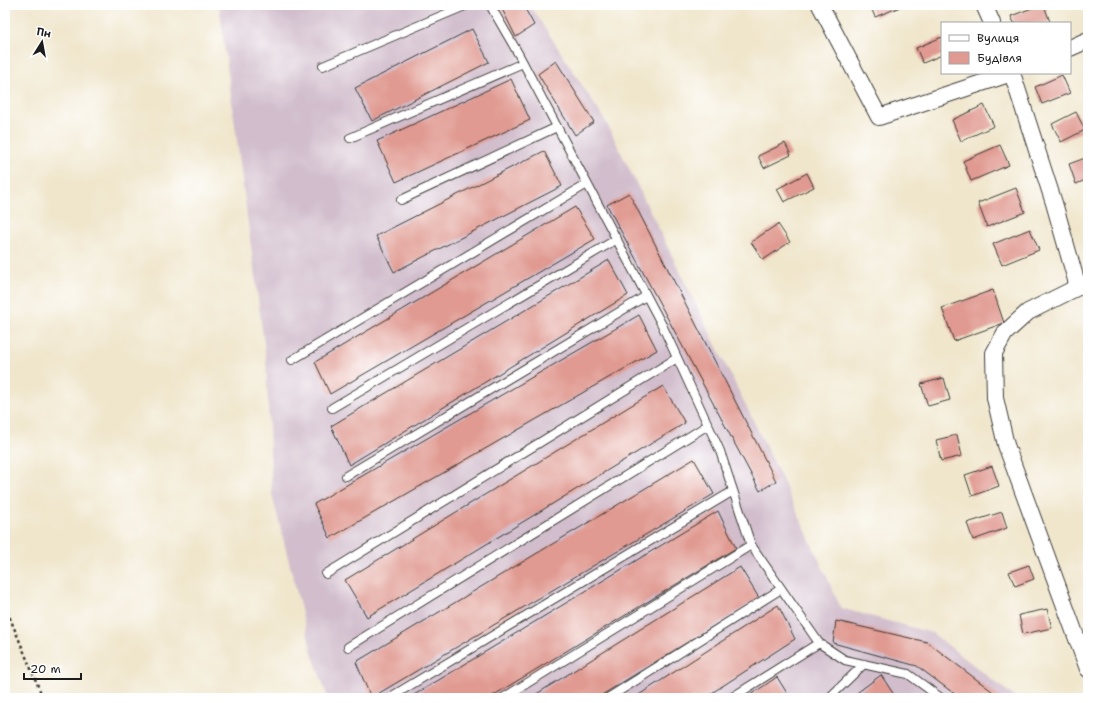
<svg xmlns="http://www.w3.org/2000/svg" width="1093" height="703" viewBox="0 0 1093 703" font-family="'Shantell Sans',sans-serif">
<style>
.industrial{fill:#d1bdcc}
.building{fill:#e09a91}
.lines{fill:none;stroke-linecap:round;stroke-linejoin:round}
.service-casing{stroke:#3c3a36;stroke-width:10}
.minor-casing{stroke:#3c3a36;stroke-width:18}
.path{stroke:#3c3a36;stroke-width:2.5;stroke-dasharray:3 3;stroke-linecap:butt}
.service{stroke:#fff;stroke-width:8}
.minor{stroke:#fff;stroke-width:16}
</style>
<rect width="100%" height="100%" fill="#fff"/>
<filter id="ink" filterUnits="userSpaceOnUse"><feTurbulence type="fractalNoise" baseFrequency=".025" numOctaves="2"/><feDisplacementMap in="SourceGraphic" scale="8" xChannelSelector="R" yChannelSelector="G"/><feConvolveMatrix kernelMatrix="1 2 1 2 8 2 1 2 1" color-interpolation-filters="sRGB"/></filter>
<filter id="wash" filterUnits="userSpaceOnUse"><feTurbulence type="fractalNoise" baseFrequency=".012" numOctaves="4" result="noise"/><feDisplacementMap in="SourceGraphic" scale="16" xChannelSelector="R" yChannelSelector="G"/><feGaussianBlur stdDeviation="0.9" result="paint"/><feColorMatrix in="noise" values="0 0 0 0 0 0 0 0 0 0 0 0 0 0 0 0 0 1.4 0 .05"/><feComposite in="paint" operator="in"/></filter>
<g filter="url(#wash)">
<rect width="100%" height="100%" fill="#f0e6cc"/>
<polygon class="industrial" points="219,5 530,5 606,122 780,475 841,608 932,633 1016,698 328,698 312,653 272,494 266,359"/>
<g id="blocks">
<g class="building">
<polygon points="500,5 523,5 534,25 516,37"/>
<polygon points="870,5 899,5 900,7 875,17"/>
<polygon points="1040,5 1044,5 1050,22 1047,23 1014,23 1011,16"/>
<polygon points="472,29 489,62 372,121 355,88"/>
<polygon points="942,37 942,55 923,63 916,48"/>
<polygon points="556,61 594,122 575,135 538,74"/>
<polygon points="1062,75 1070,93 1042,104 1035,87"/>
<polygon points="511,79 530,120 396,182 377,141"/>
<polygon points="984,105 994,126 961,141 952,120"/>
<polygon points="1076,112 1085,130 1061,142 1052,124"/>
<polygon points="785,143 791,155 764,168 758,156"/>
<polygon points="1000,145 1009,165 971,181 963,161"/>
<polygon points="544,151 562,186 394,272 376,236"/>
<polygon points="1088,157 1088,179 1076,184 1069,164"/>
<polygon points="807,173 814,187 784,202 777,189"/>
<polygon points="1016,188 1025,212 987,227 978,203"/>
<polygon points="629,193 776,481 760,491 607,205"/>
<polygon points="575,207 595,239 330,394 315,362"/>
<polygon points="778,224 790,242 763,260 751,242"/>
<polygon points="1030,229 1039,250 1002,265 993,244"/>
<polygon points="609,260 628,295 349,465 331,426"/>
<polygon points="993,290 1004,323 954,341 942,308"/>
<polygon points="639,315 657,350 330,538 314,504"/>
<polygon points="944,378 950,400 928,406 921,384"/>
<polygon points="663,386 685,423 367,617 345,580"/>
<polygon points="957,435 962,456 941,461 936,440"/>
<polygon points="694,459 714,494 371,698 356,662"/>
<polygon points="992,466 999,486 972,496 965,475"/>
<polygon points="718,511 736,548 489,698 409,698"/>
<polygon points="1002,512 1007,528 973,540 967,523"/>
<polygon points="1029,565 1034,579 1015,586 1009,572"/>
<polygon points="740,567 759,598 597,698 530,698"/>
<polygon points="778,605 795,639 704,698 634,698"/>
<polygon points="1047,609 1052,628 1023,634 1019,615"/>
<polygon points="836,621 927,642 1001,698 960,698 917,666 833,643"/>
<polygon points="881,675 896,698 850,698"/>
<polygon points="777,677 790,698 746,698"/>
</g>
</g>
</g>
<g filter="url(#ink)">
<use href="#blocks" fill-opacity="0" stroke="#3c3a36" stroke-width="1"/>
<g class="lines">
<g class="service-casing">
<g id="service">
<polyline points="490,5 519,55 662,325 720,451 751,545 819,643 845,660 908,674 941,698"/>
<polyline points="323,66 467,5"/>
<polyline points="350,138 523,63"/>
<polyline points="401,200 557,127"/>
<polyline points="292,360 587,184"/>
<polyline points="332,408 617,239"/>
<polyline points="346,476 646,296"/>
<polyline points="326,574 677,358"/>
<polyline points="348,647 708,425"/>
<polyline points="389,698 733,491"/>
<polyline points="503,698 751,545"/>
<polyline points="608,698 781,589"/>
<polyline points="731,698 819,643"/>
<polyline points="829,698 864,664"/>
</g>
</g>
<g class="minor-casing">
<g id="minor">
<polyline points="820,5 879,117 1012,73"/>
<polyline points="984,5 992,23"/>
<polyline points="1070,48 1088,40"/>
<polyline points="1012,73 1054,203 1078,287"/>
<polyline points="1088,283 1078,287 1028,312 1005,333 994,353 995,398 1006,445 1088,669"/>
</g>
</g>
<polyline class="path" points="5,606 43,698"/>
<use href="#service" class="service"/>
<use href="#minor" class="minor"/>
</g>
</g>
<rect width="1093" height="703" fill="none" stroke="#fff" stroke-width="20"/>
<rect x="941" y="22" width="130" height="52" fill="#ffffff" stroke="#a4a4a4"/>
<rect x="949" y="35" width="20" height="6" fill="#ffffff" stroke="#a4a4a4"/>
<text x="977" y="42" font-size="12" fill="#1c1c1c">Вулиця</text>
<rect x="949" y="52" width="20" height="12" fill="#e09a91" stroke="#a4a4a4"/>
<text x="977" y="62" font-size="12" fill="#1c1c1c">Будівля</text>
<g transform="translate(42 42) rotate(11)" stroke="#ffffff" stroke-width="3" paint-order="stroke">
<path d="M0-3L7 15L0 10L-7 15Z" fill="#1c1c1c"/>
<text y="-6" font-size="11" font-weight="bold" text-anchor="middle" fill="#1c1c1c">Пн</text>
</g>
<path d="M24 673v6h57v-6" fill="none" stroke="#1c1c1c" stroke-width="2"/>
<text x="30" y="673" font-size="12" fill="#1c1c1c" stroke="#ffffff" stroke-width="3" paint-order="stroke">20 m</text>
</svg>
